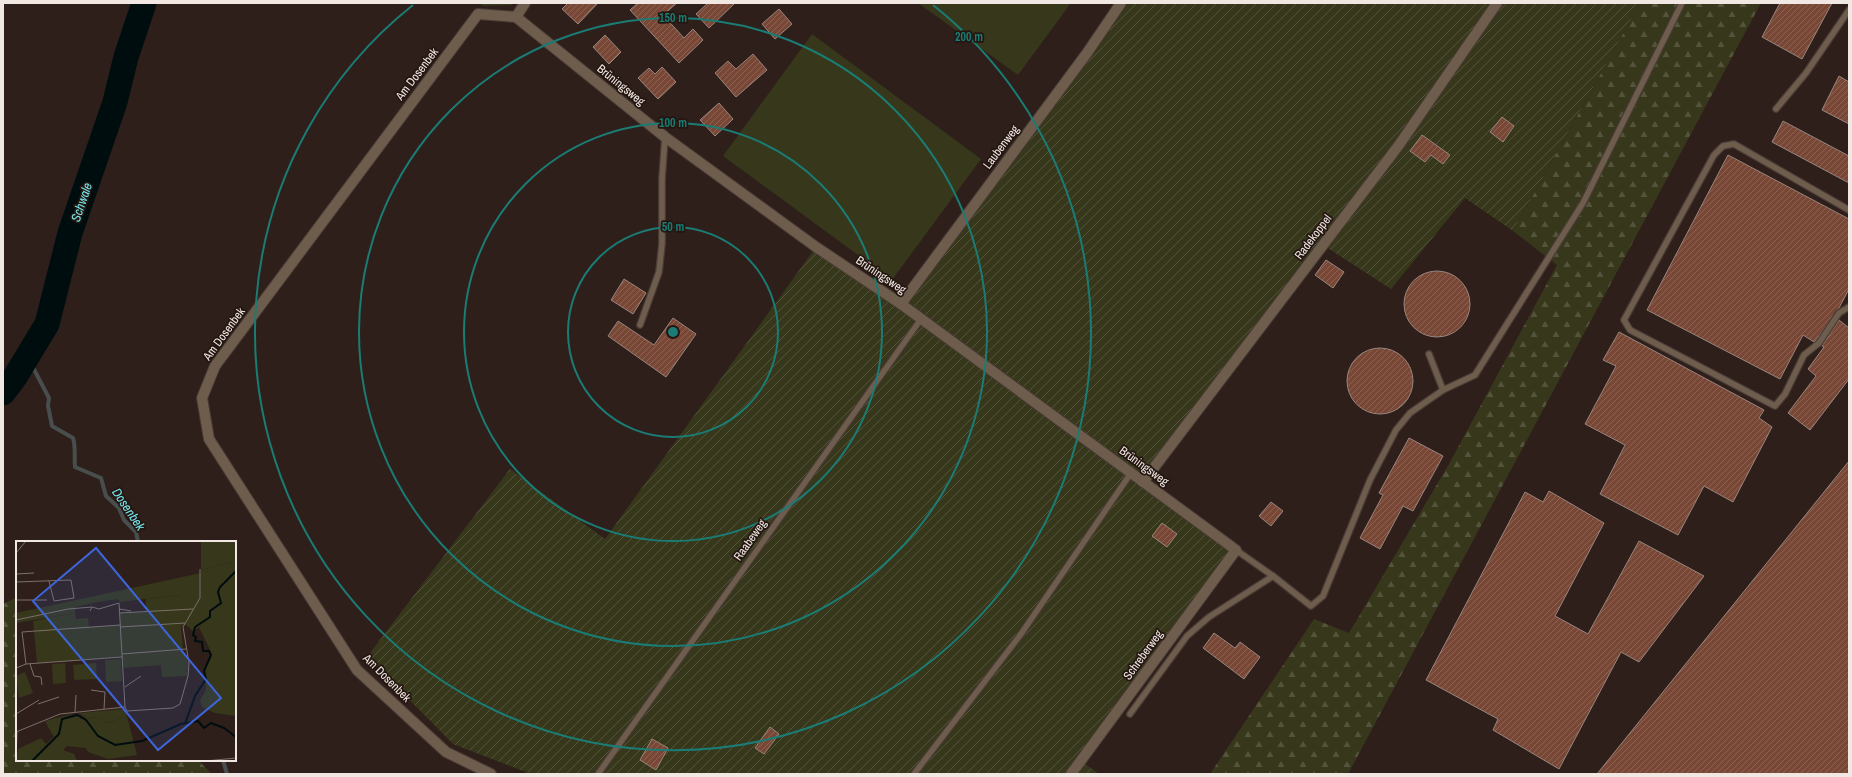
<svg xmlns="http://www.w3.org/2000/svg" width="1852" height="777" viewBox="0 0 1852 777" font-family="'Archivo Narrow',sans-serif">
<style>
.forest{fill:url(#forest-firs)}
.park{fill:#36371b}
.garden{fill:url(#garden-furrows)}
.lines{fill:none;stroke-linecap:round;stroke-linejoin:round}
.stream{stroke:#484e4e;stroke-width:4}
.river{stroke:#000d0e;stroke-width:25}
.building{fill:url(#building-hatch);stroke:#99857f}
.service-casing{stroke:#493b36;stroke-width:8}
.minor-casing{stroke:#493b36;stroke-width:12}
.service{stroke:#6e5d4d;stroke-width:5.5}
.minor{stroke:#6e5d4d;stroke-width:10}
.ring{fill:none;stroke:#1a7c74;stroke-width:2}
.labels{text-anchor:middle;stroke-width:3.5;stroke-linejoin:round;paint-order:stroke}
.street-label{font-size:12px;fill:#f1e7e3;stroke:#241610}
.water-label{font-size:13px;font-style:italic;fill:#75e5ec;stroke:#241610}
.inset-river{fill:none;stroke:#000d0e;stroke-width:2}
.inset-road{fill:none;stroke:#7c6f6a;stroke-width:1}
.view{fill:#3d65da;fill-opacity:0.15;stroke:#3d65da;stroke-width:2}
.inset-edge{fill:none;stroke:#f1e7e3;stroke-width:2}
.centre{fill:#1a7c74;stroke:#241610;stroke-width:2}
.ring-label{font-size:12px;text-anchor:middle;font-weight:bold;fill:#1a7c74;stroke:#241610;stroke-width:3.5;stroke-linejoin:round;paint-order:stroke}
</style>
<defs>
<pattern id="forest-firs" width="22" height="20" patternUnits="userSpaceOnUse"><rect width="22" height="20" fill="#36371b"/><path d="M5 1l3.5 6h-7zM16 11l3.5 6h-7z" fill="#54543c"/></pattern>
<pattern id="garden-furrows" width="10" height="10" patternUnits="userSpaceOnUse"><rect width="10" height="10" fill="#36371b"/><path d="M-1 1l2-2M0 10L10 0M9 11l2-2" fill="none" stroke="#54543c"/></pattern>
<pattern id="building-hatch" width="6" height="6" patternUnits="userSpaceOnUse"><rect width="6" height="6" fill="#784735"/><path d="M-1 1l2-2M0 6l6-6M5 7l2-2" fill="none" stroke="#8c6252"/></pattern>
</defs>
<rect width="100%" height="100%" fill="#2e1f1a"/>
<g class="forest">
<polygon points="1640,3 1761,3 1348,774 1210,774 1314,619 1349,633 1449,464 1557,265 1513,231"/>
<polygon points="17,597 17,760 198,760 212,774 3,774 3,604"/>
</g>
<g class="park">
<polygon points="478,3 513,3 511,5 484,6"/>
<polygon points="918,3 1071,3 1018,75"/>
<polygon points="812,34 981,159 892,280 723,156"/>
</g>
<polygon class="garden" points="1121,3 1640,3 1513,231 1465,198 1391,289 1323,245 1144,482 1236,550 1081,761 1099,774 531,774 453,744 367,657 510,469 605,539 816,247 900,304"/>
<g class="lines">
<g class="stream">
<path d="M 27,356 L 49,398 L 48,406 L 52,426 L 73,438 C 76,447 74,457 75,467 L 101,478 L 106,496 L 119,508 L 124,520 L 136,532 L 138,542"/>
<polyline points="223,760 227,774"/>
</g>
<polyline class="river" points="3,393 15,377 47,324 70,233 115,102 126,57 144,3"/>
</g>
<g class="building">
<polygon points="568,3 598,3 578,24 562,9"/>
<polygon points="638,3 677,3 663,15 684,38 693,29 703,40 679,63 630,10"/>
<polygon points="708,3 735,3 709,28 696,14"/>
<polygon points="1780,3 1832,3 1802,59 1762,37"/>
<polygon points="779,9 792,24 775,39 762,24"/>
<polygon points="605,35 621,52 609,64 593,47"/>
<polygon points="753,54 767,70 736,97 715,73 728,61 736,69"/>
<polygon points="662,67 676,82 658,99 638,78 649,68 655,74"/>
<polygon points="1839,76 1849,82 1849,124 1822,110"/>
<polygon points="719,103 733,119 715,136 700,120"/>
<polygon points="1502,117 1514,126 1503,142 1490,132"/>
<polygon points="1783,121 1849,156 1849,183 1772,142"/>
<polygon points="1422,135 1450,155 1443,164 1431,155 1425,162 1410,151"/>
<polygon points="1728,155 1849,219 1849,289 1839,308 1816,340 1814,342 1803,335 1780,379 1647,310"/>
<polygon points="1326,260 1344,272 1333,288 1315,275"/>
<circle cx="1437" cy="304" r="33"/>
<polygon points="624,279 646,293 633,314 611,300"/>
<polygon points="673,318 696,334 666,377 608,336 618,321 654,345"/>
<polygon points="1839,320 1849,328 1849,379 1810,430 1788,413 1816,376 1808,369 1824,347 1822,346"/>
<polygon points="1619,332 1764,410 1759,418 1772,427 1733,502 1704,486 1678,535 1600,494 1625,445 1585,424 1616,366 1603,360"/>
<circle cx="1380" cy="381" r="33"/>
<polygon points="1409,438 1443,456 1413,511 1403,506 1380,549 1360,538 1383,495 1379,493"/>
<polygon points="1849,461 1849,774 1597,774"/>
<polygon points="1549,491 1604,523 1555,616 1588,634 1639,541 1704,576 1639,662 1621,652 1559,769 1493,730 1498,719 1426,680 1525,492 1543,502"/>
<polygon points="1271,502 1283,511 1271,526 1259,516"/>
<polygon points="1162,523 1177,534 1167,547 1152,536"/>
<polygon points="1214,633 1235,648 1240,642 1260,657 1244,679 1203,648"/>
<polygon points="770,727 779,734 764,754 755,748"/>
<polygon points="652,739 668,748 656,770 640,760"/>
</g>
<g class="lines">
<g class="service-casing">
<g id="service">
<polyline points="1776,109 1806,73 1849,10"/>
<polyline points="1849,210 1734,144 1723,146 1714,155 1624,320 1630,330 1775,406 1785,394 1804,355 1819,343 1839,313 1849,307"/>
<polyline points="640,325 659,272 662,244 662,179 665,137"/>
<polyline points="1443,390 1475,375 1583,203 1682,3"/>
<polyline points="1236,550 1273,576 1311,606 1323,596 1370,480 1396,430 1410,413 1443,390 1429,354"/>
<polyline points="1130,714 1187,636 1209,617 1273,576"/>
<polyline points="598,774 921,319"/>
<polyline points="914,774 1021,634 1131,473"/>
</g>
</g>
<g class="minor-casing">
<g id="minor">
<polyline points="516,17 665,137 816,247 901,304 1236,550 1071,774"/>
<polyline points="516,17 525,3"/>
<polyline points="901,304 1087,53 1121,3"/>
<polyline points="1143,482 1399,145 1497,3"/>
<polyline points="491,774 446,752 357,670 209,439 202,398 215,366 478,14 516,17"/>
</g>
</g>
<use href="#service" class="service"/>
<use href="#minor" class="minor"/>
</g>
<g class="ring">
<circle cx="673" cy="332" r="105"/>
<circle cx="673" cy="332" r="209"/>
<circle cx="673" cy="332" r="314"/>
<path d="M933 5A418 418 0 1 1 413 5"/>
</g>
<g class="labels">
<g class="street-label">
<text transform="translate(417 74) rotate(-53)" y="4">Am Dosenbek</text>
<text transform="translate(621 85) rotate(39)" y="4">Brüningsweg</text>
<text transform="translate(1001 147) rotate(-53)" y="4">Laubenweg</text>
<text transform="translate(1313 237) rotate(-53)" y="4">Radekoppel</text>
<text transform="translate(881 275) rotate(34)" y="4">Brüningsweg</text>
<text transform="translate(224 334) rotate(-54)" y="4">Am Dosenbek</text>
<text transform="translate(1144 466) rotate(36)" y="4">Brüningsweg</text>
<text transform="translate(750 540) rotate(-55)" y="4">Raabeweg</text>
<text transform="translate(1143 655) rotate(-54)" y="4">Schreberweg</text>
<text transform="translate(387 678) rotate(45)" y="4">Am Dosenbek</text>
</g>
<g class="water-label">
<text transform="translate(81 202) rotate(-71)" y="5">Schwale</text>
<text transform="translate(129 509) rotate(56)" y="5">Dosenbek</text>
</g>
</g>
<g transform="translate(16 541)">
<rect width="220" height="220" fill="#2e1f1a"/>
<path d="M 59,174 L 71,178 L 82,176 L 91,182 L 111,175 L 121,214 L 92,218 L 72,211 L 70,207 L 51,205 L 47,209 L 58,213 L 61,220 L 0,220 L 2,208 L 25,197 L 30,203 L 42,192 L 46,178 Z" fill="#36371b"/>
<path d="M 220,20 L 220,175 L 199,172 L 186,166 L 184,159 L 190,149 L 189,128 L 195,111 L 183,86 L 177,90 L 170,84 L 165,85 L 175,68 L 166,68 L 163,54 L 104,61 L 102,58 L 82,61 L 59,66 L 59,72 L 0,82 L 0,72 L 185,32 L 185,29 ZM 59,172 L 46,178 L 42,192 L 39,196 L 36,193 L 29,180 Z" fill="#36371b"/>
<path d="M 185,0 L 220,0 L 220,20 L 185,29 ZM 105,118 L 106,140 L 90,141 L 89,119 ZM 49,122 L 50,142 L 37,143 L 36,123 ZM 80,122 L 81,138 L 58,139 L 57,124 ZM 9,131 L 17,152 L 3,157 L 0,135 ZM 108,168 L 111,175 L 91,182 L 82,176 L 71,178 L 63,172 Z" fill="#36371b"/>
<path d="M 164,54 L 166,68 L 176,68 L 165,85 L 167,109 L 172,122 L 171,135 L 146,136 L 145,124 L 107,127 L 106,116 L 21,122 L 17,80 L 59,72 L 60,78 L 72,77 L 73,86 L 104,84 L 103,72 L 130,71 L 130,58 Z" fill="#36371b"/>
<path class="inset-river" d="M 169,183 L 179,155 L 190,138 L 188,130 L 195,114 L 193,110 L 187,110 L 186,101 L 179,100 L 180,96 L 177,94 L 179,86 L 194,76 L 194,70 L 205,62 L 202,51 L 204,46 L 220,30M 16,220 L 43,193 L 46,178 L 61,174 L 70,179 L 82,195 L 99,204 L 126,200 L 165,183 L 182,180 L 188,187 L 195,182 L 208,187 L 220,196"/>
<path class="inset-road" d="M 0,12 L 10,0M 0,33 L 18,32M 0,41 L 55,39 L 58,57 L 38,60 L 33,40M 0,59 L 31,59M 103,68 L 115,70M 74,70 L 76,66 L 83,68 L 103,62 L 109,166M 103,72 L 177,68M 0,79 L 52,68 L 76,66M 104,86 L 169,82M 106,113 L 170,108M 10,123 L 6,91 L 104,84M 14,123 L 18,135 L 25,136 L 26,144M 0,127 L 10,123 L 106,116M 109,146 L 125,135M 75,149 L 89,151 L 88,168M 22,163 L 43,156M 109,166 L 111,170 L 157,167 L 164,163 L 172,135 L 173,122 L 167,86 L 184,57 L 184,28M 59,171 L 60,154M 0,173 L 23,159M 0,191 L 44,173 L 109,166M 0,219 L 1,191M 189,220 L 220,217"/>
<path class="view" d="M 80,7 L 205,157 L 142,209 L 17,60 Z"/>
<rect width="220" height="220" class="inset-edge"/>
</g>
<circle cx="673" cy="332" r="6" class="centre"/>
<g class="ring-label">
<text x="673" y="22">150 m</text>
<text x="969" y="41">200 m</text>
<text x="673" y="127">100 m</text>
<text x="673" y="231">50 m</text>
</g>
<rect width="1852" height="777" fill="none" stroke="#f1e7e3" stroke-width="8"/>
</svg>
